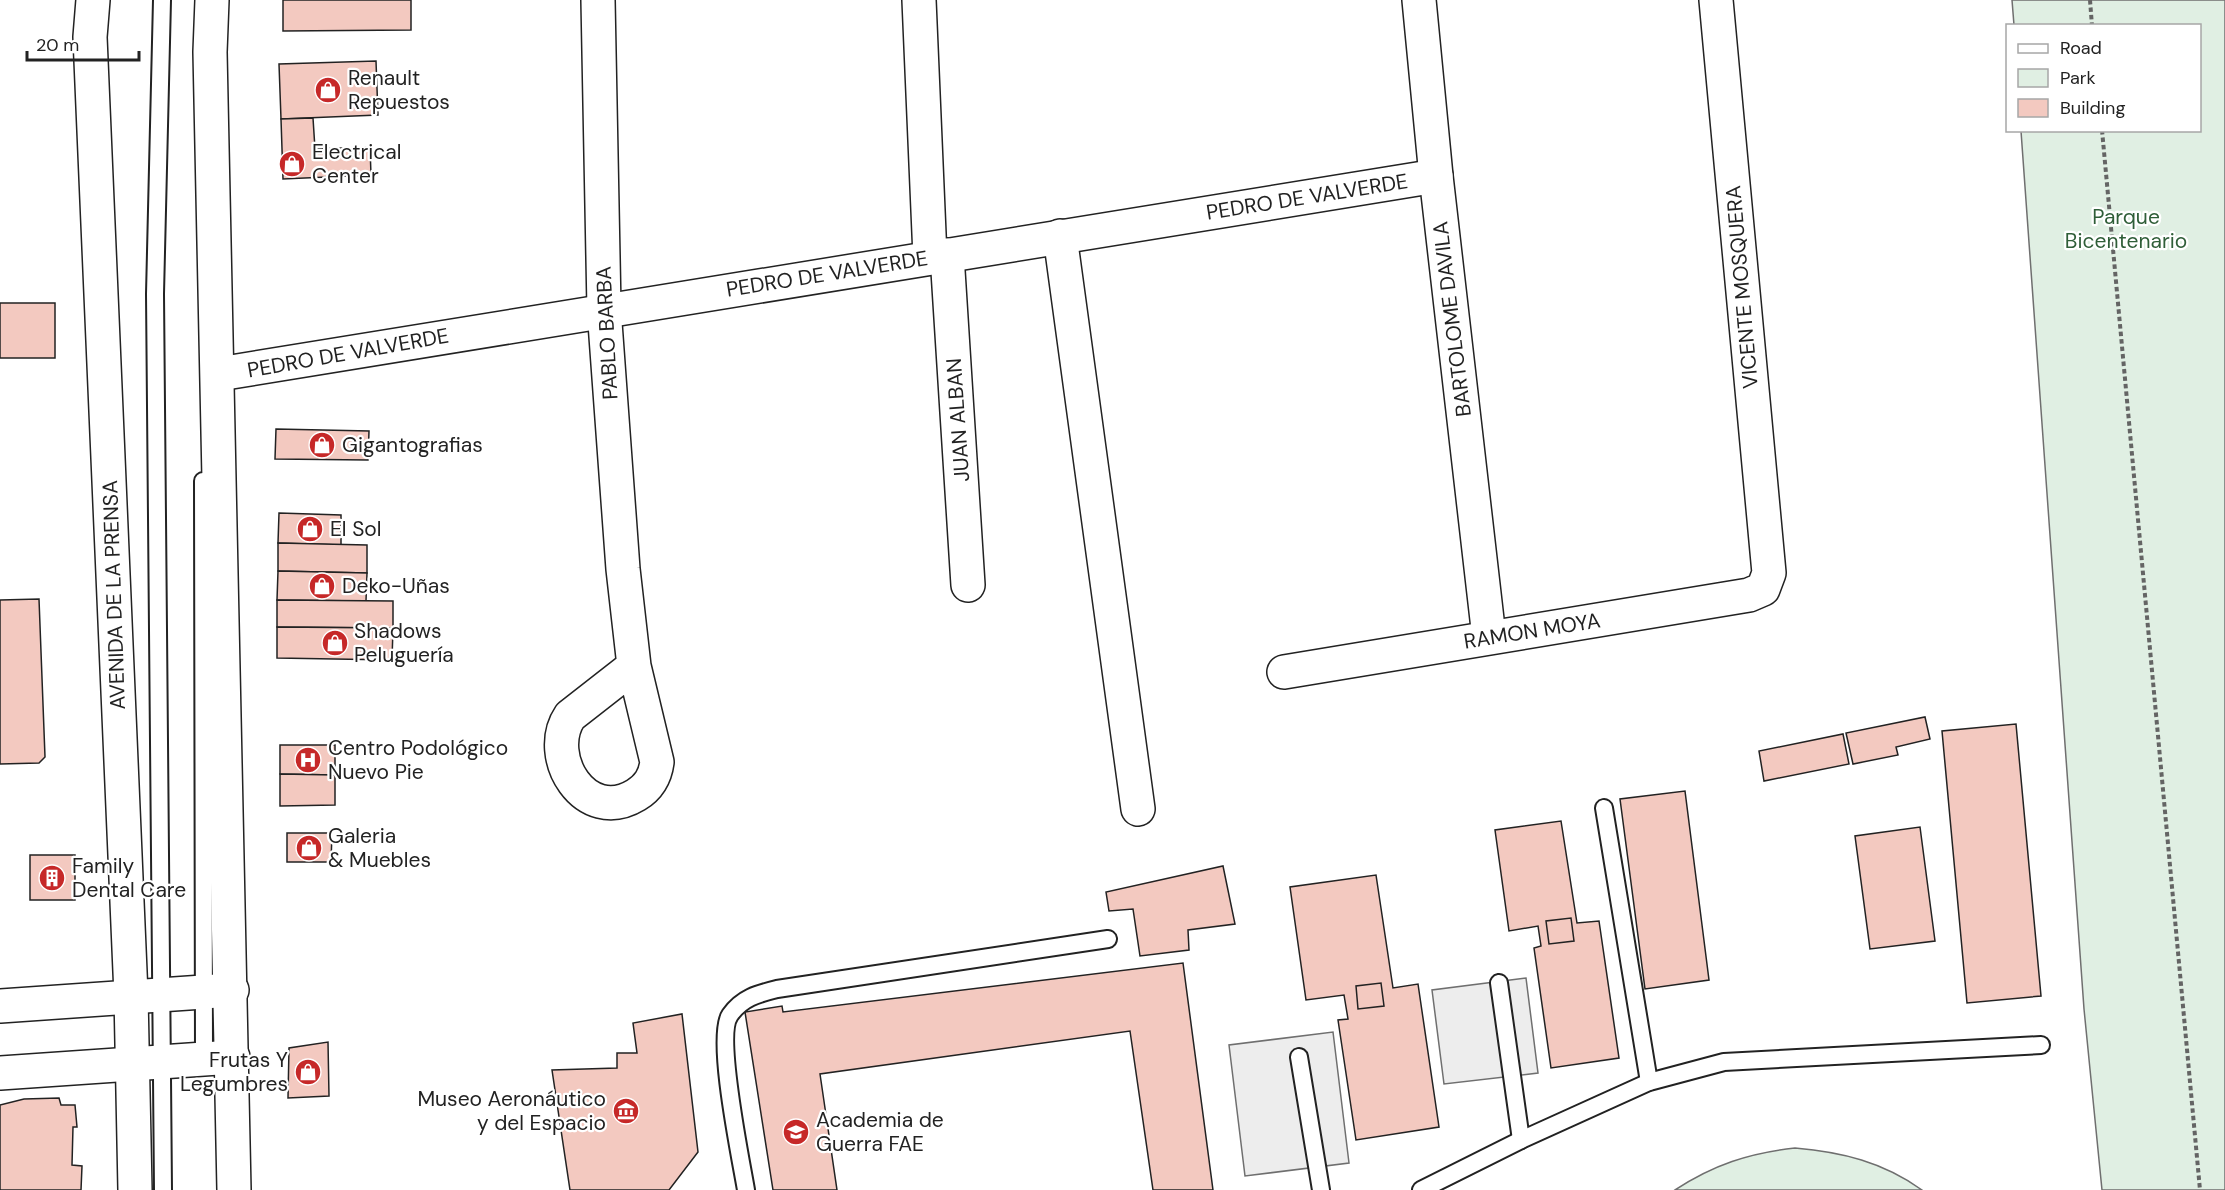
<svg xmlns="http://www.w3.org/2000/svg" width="2225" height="1190" font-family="'DM Sans',sans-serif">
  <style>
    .green { fill: #e0efe3; stroke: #6f6f6f; stroke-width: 1.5 }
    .parking { fill: #ededed; stroke: #6f6f6f; stroke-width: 1.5 }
    .building { fill: #f3c9c0; stroke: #222; stroke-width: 1.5 }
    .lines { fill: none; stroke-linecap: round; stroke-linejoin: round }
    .lane-casing { stroke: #222; stroke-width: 20 }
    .street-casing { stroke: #222; stroke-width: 36 }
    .primary-casing { stroke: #222; stroke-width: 36 }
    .path { stroke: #646464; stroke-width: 4; stroke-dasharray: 4.5 3; stroke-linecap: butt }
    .lane { stroke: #fff; stroke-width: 16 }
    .street { stroke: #fff; stroke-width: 33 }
    .primary { stroke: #fff; stroke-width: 33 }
    .labels { text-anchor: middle; stroke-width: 4.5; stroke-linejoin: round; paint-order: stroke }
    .poi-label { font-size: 21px; fill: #222; stroke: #fff; text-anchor: start }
    .street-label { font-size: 21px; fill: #222; stroke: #fff }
    .park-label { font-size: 21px; fill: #2f5e38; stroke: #fff }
  </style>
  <rect width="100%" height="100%" fill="#fff"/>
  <!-- green -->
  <g class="green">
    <polygon points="2012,0 2225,0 2225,1190 2102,1190 2084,1009 2021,131 2200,130 2200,26 2014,25"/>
    <path d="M1795,1148C1842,1152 1883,1162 1922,1190H1675C1713,1165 1749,1153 1795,1148Z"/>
  </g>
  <!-- parking -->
  <g class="parking">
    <polygon points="1526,978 1538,1073 1444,1084 1432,990"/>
    <polygon points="1333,1032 1349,1163 1245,1176 1229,1045"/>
  </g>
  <!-- building -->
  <g class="building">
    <polygon points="283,0 411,0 411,30 283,31"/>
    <polygon points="376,61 378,115 281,119 279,64"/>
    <polygon points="313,118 315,149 370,147 371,175 283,179 281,119"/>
    <rect x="0" y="303" width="55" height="55"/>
    <polygon points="276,429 369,431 368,460 275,459"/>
    <polygon points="279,513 341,515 341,545 278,543"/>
    <polygon points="278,543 367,545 367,573 278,571"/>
    <polygon points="278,571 367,573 366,601 277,600"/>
    <polygon points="39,599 45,757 39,763 0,764 0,600"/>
    <polygon points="277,600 393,601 393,628 277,627"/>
    <polygon points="277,627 393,628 392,660 277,658"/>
    <polygon points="1925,717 1930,739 1896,747 1898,755 1853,764 1846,733"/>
    <polygon points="2016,724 2041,996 1967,1003 1942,731"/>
    <polygon points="1843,734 1849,764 1764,781 1759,751"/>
    <polygon points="280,745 335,745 335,775 280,774"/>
    <polygon points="280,774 335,775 335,805 280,806"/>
    <polygon points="1685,791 1709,980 1645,989 1620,799"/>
    <polygon points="1561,821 1577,923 1599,921 1619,1058 1551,1068 1534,948 1541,946 1538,926 1509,931 1495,830"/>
    <polygon points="1920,827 1935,941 1870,949 1855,836"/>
    <polygon points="287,833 332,833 331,862 287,862"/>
    <rect x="30" y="855" width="45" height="45"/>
    <polygon points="1223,866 1235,924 1188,930 1189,950 1140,956 1133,909 1109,911 1106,892"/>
    <polygon points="1376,875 1393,988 1418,984 1439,1127 1356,1140 1338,1020 1348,1019 1344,995 1306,1000 1290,887"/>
    <polygon points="1571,918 1574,941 1549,944 1546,921"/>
    <polygon points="1183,963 1213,1190 1153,1190 1130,1031 820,1074 837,1190 773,1190 745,1012 782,1006 783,1012"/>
    <polygon points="1381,983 1384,1006 1358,1009 1356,986"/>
    <polygon points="682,1014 698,1152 669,1190 570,1190 552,1070 617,1068 617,1053 637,1053 633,1023"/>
    <polygon points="328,1042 329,1096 288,1098 289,1048"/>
    <polygon points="59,1098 61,1105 75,1105 77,1127 73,1127 72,1165 82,1166 81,1190 0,1190 0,1105 24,1099"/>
  </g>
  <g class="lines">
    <defs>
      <g id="lane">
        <polyline points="162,0 155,294 163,1190"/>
        <polyline points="203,481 204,1058"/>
        <polyline points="1604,808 1649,1082"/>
        <polyline points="1499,983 1521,1140"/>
        <polyline points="1299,1057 1321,1190"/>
        <path d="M746,1190C741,1160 715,1036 730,1015C742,998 757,994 777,989L1108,939"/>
        <polyline points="1421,1190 1521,1140 1649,1082 1724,1062 2041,1045"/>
      </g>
      <g id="street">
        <path d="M598,0L604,309L623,569L634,666L657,762C655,777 649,787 636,795C585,826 543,756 570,716L634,666"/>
        <polyline points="919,0 930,257"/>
        <polyline points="1419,0 1436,176 1489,637"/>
        <polyline points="1060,236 1138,809"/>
        <polyline points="947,255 968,585"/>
        <polyline points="219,374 1436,176"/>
        <polyline points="1284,672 1749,595 1763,589 1769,573 1716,0"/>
      </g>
      <g id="primary">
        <polyline points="93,0 90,37 131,995 135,1190"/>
        <polyline points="212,0 210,52 234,1190"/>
        <polyline points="0,1006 232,990"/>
        <polyline points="0,1073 233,1057"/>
      </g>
    </defs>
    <!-- lane casing -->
    <use href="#lane" class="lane-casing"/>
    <!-- street casing -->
    <use href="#street" class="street-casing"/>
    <!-- primary casing -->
    <use href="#primary" class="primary-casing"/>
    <!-- path -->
    <g class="path">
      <polyline points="2090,0 2092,26"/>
      <polyline points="2102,130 2200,1190"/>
    </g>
    <!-- lane -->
    <use href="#lane" class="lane"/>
    <!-- street -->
    <use href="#street" class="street"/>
    <!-- primary -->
    <use href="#primary" class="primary"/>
  </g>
  <!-- icons -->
  <defs>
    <symbol id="shop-disc" viewBox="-11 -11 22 22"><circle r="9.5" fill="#c62828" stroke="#fff"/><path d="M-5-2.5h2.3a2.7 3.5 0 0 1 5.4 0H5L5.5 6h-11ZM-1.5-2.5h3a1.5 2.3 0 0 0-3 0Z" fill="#fff"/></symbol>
    <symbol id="hospital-disc" viewBox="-11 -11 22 22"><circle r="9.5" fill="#c62828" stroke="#fff"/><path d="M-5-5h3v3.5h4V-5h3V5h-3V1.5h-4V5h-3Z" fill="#fff"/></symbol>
    <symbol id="building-disc" viewBox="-11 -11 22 22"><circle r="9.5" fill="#c62828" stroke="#fff"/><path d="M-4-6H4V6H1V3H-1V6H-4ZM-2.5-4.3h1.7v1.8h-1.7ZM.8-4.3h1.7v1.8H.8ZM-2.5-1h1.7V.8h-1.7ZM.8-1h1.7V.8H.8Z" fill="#fff"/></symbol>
    <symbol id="museum-disc" viewBox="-11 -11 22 22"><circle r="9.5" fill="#c62828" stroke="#fff"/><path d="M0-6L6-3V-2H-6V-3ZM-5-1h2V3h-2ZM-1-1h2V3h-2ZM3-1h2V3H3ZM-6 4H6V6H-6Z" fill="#fff"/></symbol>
    <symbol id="university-disc" viewBox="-11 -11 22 22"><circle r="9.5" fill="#c62828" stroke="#fff"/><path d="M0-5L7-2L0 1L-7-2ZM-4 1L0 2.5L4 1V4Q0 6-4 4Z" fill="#fff"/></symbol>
  </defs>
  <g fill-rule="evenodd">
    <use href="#shop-disc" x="313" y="75" width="30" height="30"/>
    <use href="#shop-disc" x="277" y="149" width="30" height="30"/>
    <use href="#shop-disc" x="307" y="430" width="30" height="30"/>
    <use href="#shop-disc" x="295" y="514" width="30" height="30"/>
    <use href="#shop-disc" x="307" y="571" width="30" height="30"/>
    <use href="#shop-disc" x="320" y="628" width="30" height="30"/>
    <use href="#hospital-disc" x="293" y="745" width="30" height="30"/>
    <use href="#shop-disc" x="294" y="833" width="30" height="30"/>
    <use href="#building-disc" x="37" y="863" width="30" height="30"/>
    <use href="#shop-disc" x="293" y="1057" width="30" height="30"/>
    <use href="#museum-disc" x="611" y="1096" width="30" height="30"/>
    <use href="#university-disc" x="781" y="1117" width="30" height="30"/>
  </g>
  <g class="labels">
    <!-- poi labels -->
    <g class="poi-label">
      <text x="348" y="85">Renault<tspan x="348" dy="24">Repuestos</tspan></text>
      <text x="312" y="159">Electrical<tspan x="312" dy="24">Center</tspan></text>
      <text x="342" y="452">Gigantografias</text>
      <text x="330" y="536">El Sol</text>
      <text x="342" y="593">Deko-Uñas</text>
      <text x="354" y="638">Shadows<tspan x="354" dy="24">Peluguería</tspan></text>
      <text x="328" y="755">Centro Podológico<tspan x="328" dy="24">Nuevo Pie</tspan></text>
      <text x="328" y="843">Galeria<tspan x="328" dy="24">&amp; Muebles</tspan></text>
      <text x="72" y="873">Family<tspan x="72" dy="24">Dental Care</tspan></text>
      <text x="288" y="1067" text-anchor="end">Frutas Y<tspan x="288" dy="24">Legumbres</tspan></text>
      <text x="606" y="1106" text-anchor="end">Museo Aeronáutico<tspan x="606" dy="24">y del Espacio</tspan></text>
      <text x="816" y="1127">Academia de<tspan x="816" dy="24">Guerra FAE</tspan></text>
    </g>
    <!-- street labels -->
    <g class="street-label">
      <text transform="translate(1307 197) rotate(-9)" y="7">PEDRO DE VALVERDE</text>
      <text transform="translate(827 274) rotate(-9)" y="7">PEDRO DE VALVERDE</text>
      <text transform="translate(1742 287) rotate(-95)" y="7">VICENTE MOSQUERA</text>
      <text transform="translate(1452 319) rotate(-97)" y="7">BARTOLOME DAVILA</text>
      <text transform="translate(607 333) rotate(-93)" y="7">PABLO BARBA</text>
      <text transform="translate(348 353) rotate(-10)" y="7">PEDRO DE VALVERDE</text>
      <text transform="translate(958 420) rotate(-94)" y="7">JUAN ALBAN</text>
      <text transform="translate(114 595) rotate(-92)" y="7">AVENIDA DE LA PRENSA</text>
      <text transform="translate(1532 631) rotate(-9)" y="7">RAMON MOYA</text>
    </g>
    <!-- park labels -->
    <g class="park-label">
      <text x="2126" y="224">Parque<tspan x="2126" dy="24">Bicentenario</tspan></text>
    </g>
  </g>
  <!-- legend -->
  <rect x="2006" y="24" width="195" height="108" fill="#ffffff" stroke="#a7a7a7" stroke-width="1.5"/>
  <rect x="2018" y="44" width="30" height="9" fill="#ffffff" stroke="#a7a7a7" stroke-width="1.5"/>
  <text x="2060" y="54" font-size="18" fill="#222222">Road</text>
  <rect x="2018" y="69" width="30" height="18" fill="#e0efe3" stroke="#a7a7a7" stroke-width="1.5"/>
  <text x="2060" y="84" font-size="18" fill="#222222">Park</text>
  <rect x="2018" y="99" width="30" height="18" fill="#f3c9c0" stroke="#a7a7a7" stroke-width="1.5"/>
  <text x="2060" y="114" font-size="18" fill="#222222">Building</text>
  <!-- scale -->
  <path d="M27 51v9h112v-9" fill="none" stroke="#222222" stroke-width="3"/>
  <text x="36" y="51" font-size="18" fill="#222222" stroke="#ffffff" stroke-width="4.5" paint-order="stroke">20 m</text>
</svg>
